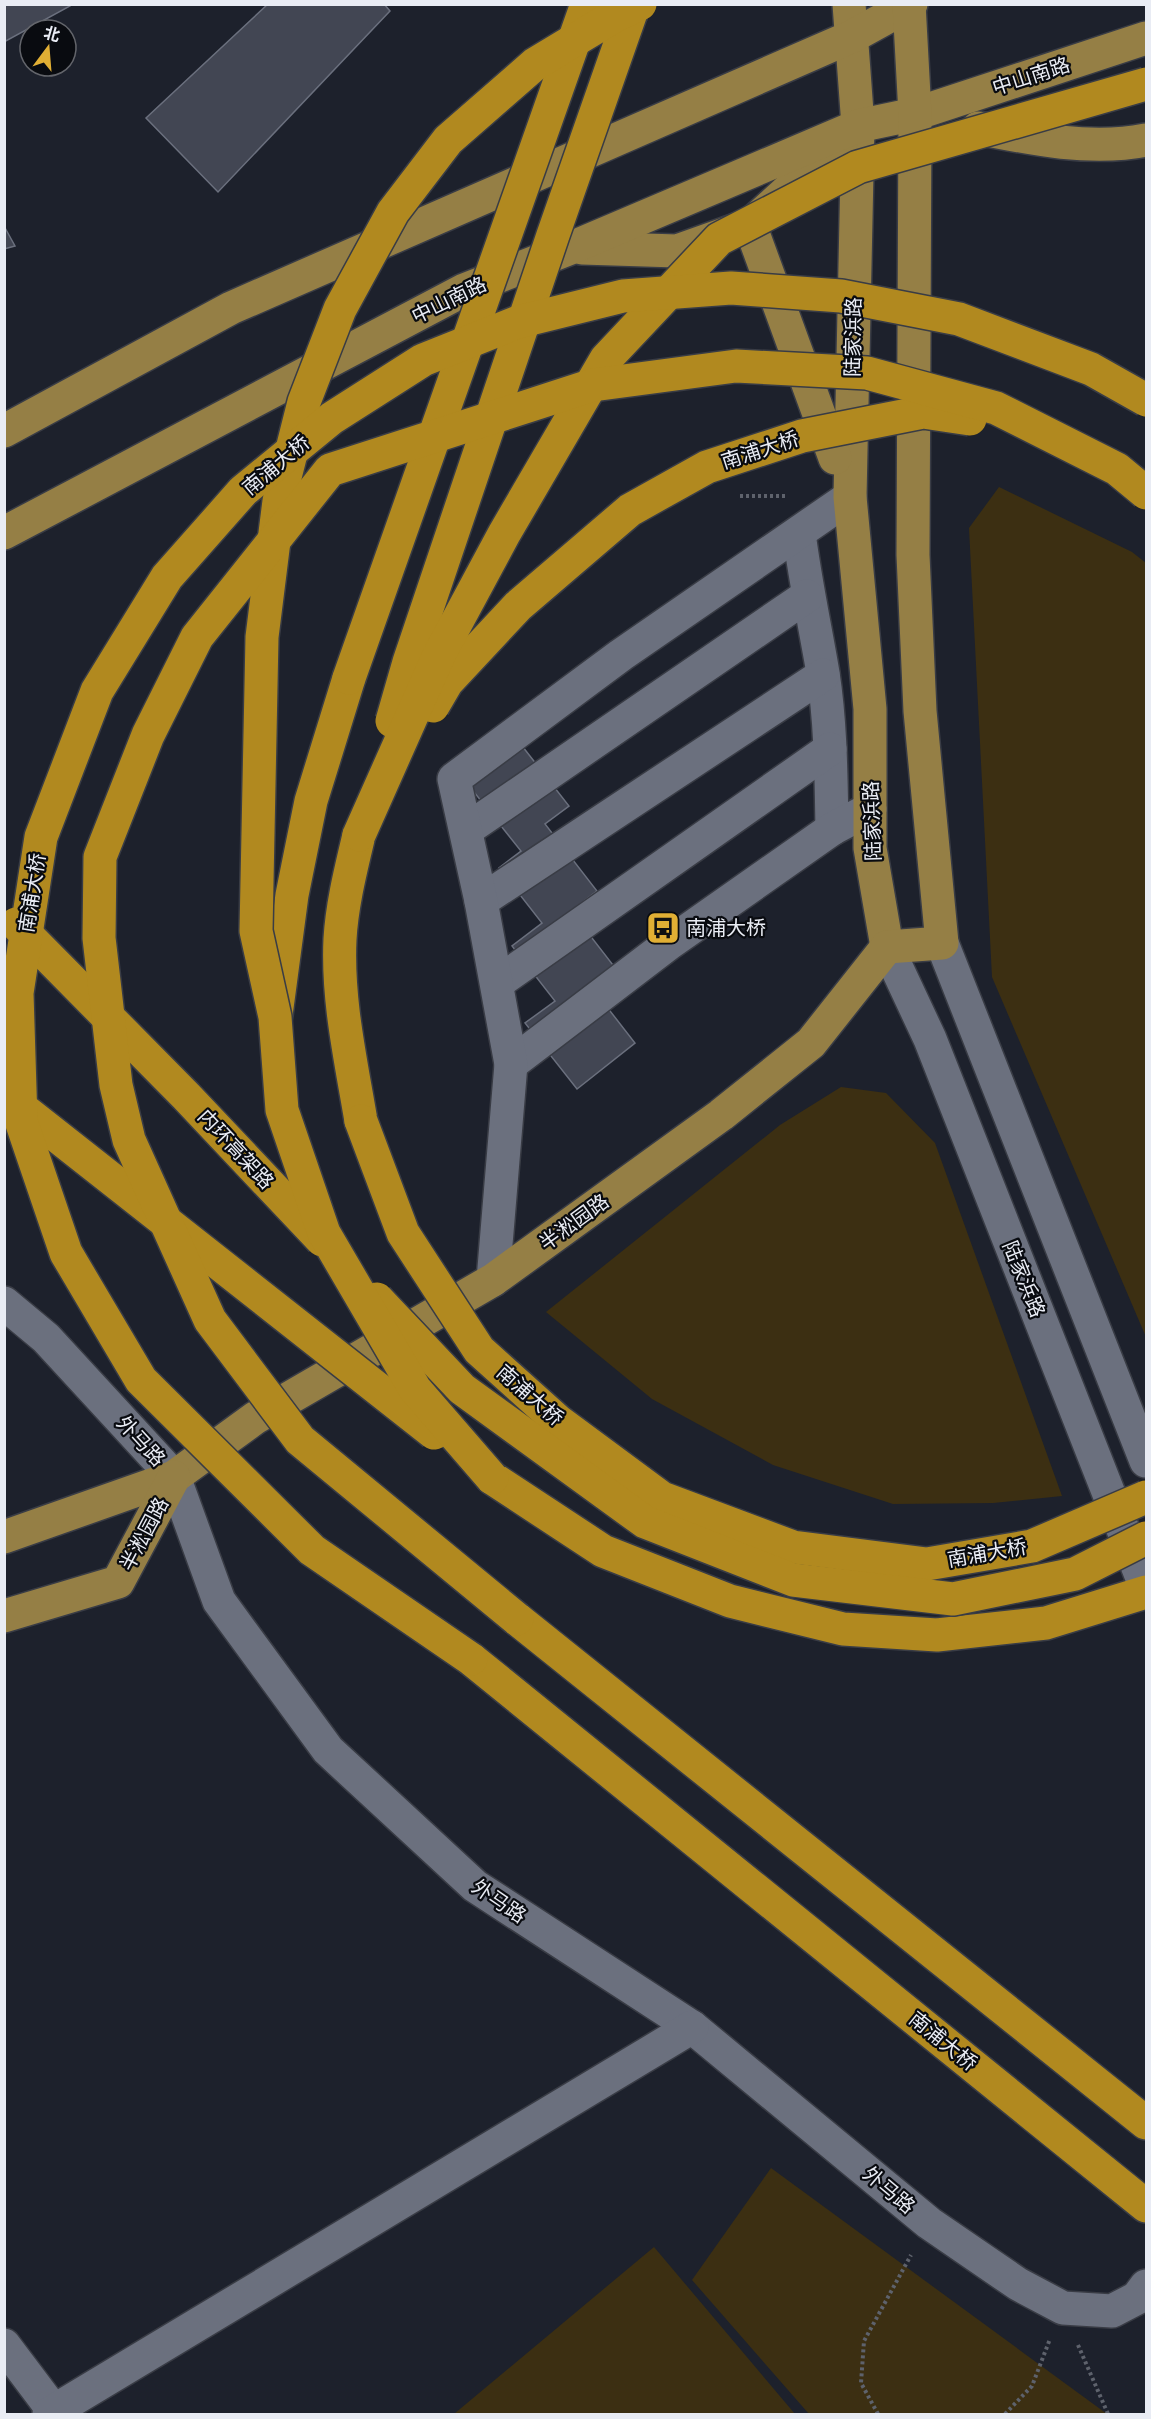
<svg xmlns="http://www.w3.org/2000/svg" width="1151" height="2419" font-family="'Fira Sans Condensed','Noto Sans SC',sans-serif">
  <style>
    .green { fill: #3c2f12 }
    .building { fill: #424653; stroke: #6b707e; stroke-width: 1.5 }
    .lines { fill: none; stroke-linecap: round; stroke-linejoin: round }
    .minor-casing { stroke: #393c45; stroke-width: 36 }
    .major-casing { stroke: #393c45; stroke-width: 36 }
    .highway-casing { stroke: #393c45; stroke-width: 36 }
    .path { stroke: #5e626c; stroke-width: 4; stroke-dasharray: 3 3; stroke-linecap: butt }
    .minor { stroke: #6b707e; stroke-width: 33 }
    .major { stroke: #957f45; stroke-width: 33 }
    .highway { stroke: #b1891f; stroke-width: 33 }
    .highway-bridge-casing { stroke: #393c45; stroke-width: 36; stroke-linecap: butt }
    .highway-bridge { stroke: #b1891f; stroke-width: 33 }
    .labels { text-anchor: middle; stroke-width: 4.5; stroke-linejoin: round; paint-order: stroke }
    .street-label { font-size: 20px; fill: #e9ecf4; stroke: #090b10 }
    .poi-label { font-size: 20px; fill: #e9ecf4; stroke: #090b10; text-anchor: start }
  </style>
  <rect width="100%" height="100%" fill="#1d212c"/>
  <!-- green -->
  <g class="green">
    <polygon points="999,487 1132,552 1146,563 1146,1337 992,977 969,528"/>
    <polygon points="841,1087 886,1093 935,1143 1062,1496 993,1503 893,1504 773,1465 652,1399 546,1312 780,1125"/>
    <polygon points="771,2168 1107,2414 809,2414 692,2280"/>
    <polygon points="654,2247 795,2414 454,2414"/>
  </g>
  <!-- building -->
  <g class="building">
    <polygon points="4,4 69,4 70,6 4,42"/>
    <polygon points="268,4 384,4 390,11 218,192 146,118"/>
    <polygon points="4,226 15,246 4,249"/>
    <polygon points="519,742 569,806 545,824 597,891 571,911 613,965 589,984 635,1043 577,1089 525,1023 555,1001 512,946 542,923 499,868 521,851 466,782"/>
  </g>
  <g class="lines">
    <defs>
      <g id="minor">
        <path d="M799,533C805,580 815,626 823,673C831,725 831,778 832,829"/>
        <polyline points="466,830 807,596"/>
        <polyline points="481,901 823,675"/>
        <polyline points="942,943 1146,1461"/>
        <polyline points="887,947 930,1039 1146,1588"/>
        <polyline points="497,983 830,749"/>
        <polyline points="511,1064 671,942 832,829 870,809"/>
        <polyline points="493,1280 511,1064 481,901 454,779 621,655 850,497"/>
        <polyline points="4,1303 46,1338 174,1477 219,1601 328,1750 475,1886 692,2027 929,2223 1018,2284 1063,2308 1112,2311 1137,2298 1146,2286"/>
        <polyline points="4,2345 53,2410"/>
        <polyline points="49,2414 692,2027"/>
      </g>
      <g id="major">
        <polyline points="849,4 858,126 850,497 870,709 870,848 887,947"/>
        <path d="M978,128C1032,139 1092,151 1146,140"/>
        <polyline points="750,225 835,458"/>
        <polyline points="582,248 677,251 750,225 841,142"/>
        <polyline points="4,431 231,308 853,36 911,4"/>
        <polyline points="4,533 464,290 571,248 858,126 915,114 1146,38"/>
        <polyline points="4,1537 174,1477 255,1418 493,1280 721,1115 811,1043 887,947 942,943 920,711 913,555 915,114 909,4"/>
        <polyline points="4,1616 118,1582 174,1477"/>
      </g>
      <g id="highway">
        <path d="M359,835C351,869 342,904 340,939C337,1000 351,1061 361,1121"/>
        <polyline points="276,1015 292,895 311,801 349,678"/>
        <polyline points="492,1478 603,1551 730,1601 843,1629 937,1635 1046,1623 1146,1592"/>
        <polyline points="517,1619 1146,2123"/>
        <polyline points="471,1659 1146,2206"/>
      </g>
    </defs>
    <!-- minor casing -->
    <use href="#minor" class="minor-casing"/>
    <!-- major casing -->
    <use href="#major" class="major-casing"/>
    <!-- highway casing -->
    <use href="#highway" class="highway-casing"/>
    <!-- path -->
    <g class="path">
      <polyline points="740,496 786,496"/>
      <polyline points="1078,2345 1108,2414"/>
      <polyline points="878,2414 861,2383 864,2341 911,2255"/>
      <polyline points="1005,2414 1032,2386 1050,2339"/>
    </g>
    <!-- minor -->
    <use href="#minor" class="minor"/>
    <!-- major -->
    <use href="#major" class="major"/>
    <!-- highway -->
    <use href="#highway" class="highway"/>
    <defs>
      <g id="highway-bridge">
        <polyline points="349,678 587,4"/>
        <polyline points="433,706 447,682 518,606 630,510 707,467 802,436 923,412 970,419"/>
        <polyline points="392,721 409,662 553,235 634,4"/>
        <polyline points="359,835 439,655 504,534 606,359 719,239 858,167 1146,84"/>
        <polyline points="16,924 186,1096 322,1240"/>
        <polyline points="15,1103 434,1433"/>
        <polyline points="361,1121 403,1233 479,1350 558,1421 662,1498 793,1547 927,1564 1032,1546 1146,1497"/>
        <polyline points="377,1299 462,1389 645,1522 793,1580 953,1599 1075,1574 1146,1538"/>
        <polyline points="492,1478 415,1389 324,1233 282,1110 275,1017 256,931 262,637 279,501 304,402 340,309 393,212 448,140 535,64 613,17 640,4"/>
        <polyline points="517,1619 300,1440 210,1320 129,1140 116,1085 99,938 100,857 148,735 197,637 330,470 593,385 736,366 867,373 996,408 1117,469 1146,493"/>
        <polyline points="471,1659 312,1550 141,1380 66,1253 21,1121 17,993 41,837 97,691 167,577 243,491 332,418 423,360 518,322 623,296 731,288 841,296 959,319 1091,369 1146,400"/>
      </g>
    </defs>
    <!-- highway-bridge casing -->
    <use href="#highway-bridge" class="highway-bridge-casing"/>
    <!-- highway-bridge -->
    <use href="#highway-bridge" class="highway-bridge"/>
  </g>
  <!-- icons -->
  <defs>
    <symbol id="bus-square" viewBox="-11 -11 22 22"><rect x="-9" y="-9" width="18" height="18" rx="4" fill="#e1af34" stroke="#090b10"/><path d="M-5-6H5V4H4V6H2V4H-2V6H-4V4H-5ZM-3.5-4V0h7V-4ZM-3.5 1.2v1.5H-2V1.2ZM2 1.2v1.5H3.5V1.2Z" fill="#111"/></symbol>
  </defs>
  <g fill-rule="evenodd">
    <use href="#bus-square" x="644" y="909" width="38" height="38"/>
  </g>
  <g class="labels">
    <!-- street labels -->
    <g class="street-label">
      <text transform="translate(1031 76) rotate(-18)" y="7">中山南路</text>
      <text transform="translate(449 300) rotate(-26)" y="7">中山南路</text>
      <text transform="translate(853 337) rotate(-89)" y="7">陆家浜路</text>
      <text transform="translate(760 450) rotate(-18)" y="7">南浦大桥</text>
      <text transform="translate(276 465) rotate(-40)" y="7">南浦大桥</text>
      <text transform="translate(872 821) rotate(-92)" y="7">陆家浜路</text>
      <text transform="translate(32 893) rotate(-81)" y="7">南浦大桥</text>
      <text transform="translate(236 1149) rotate(47)" y="7">内环高架路</text>
      <text transform="translate(574 1222) rotate(-36)" y="7">半淞园路</text>
      <text transform="translate(1024 1279) rotate(68)" y="7">陆家浜路</text>
      <text transform="translate(530 1395) rotate(41)" y="7">南浦大桥</text>
      <text transform="translate(141 1441) rotate(47)" y="7">外马路</text>
      <text transform="translate(144 1534) rotate(-62)" y="7">半淞园路</text>
      <text transform="translate(987 1553) rotate(-10)" y="7">南浦大桥</text>
      <text transform="translate(499 1901) rotate(34)" y="7">外马路</text>
      <text transform="translate(943 2041) rotate(39)" y="7">南浦大桥</text>
      <text transform="translate(889 2190) rotate(40)" y="7">外马路</text>
    </g>
    <!-- poi labels -->
    <g class="poi-label">
      <text x="686" y="935">南浦大桥</text>
    </g>
  </g>
  <!-- border -->
  <rect width="1151" height="2419" fill="none" stroke="#e9ecf4" stroke-width="12"/>
  <!-- north arrow -->
  <g transform="translate(48 48) rotate(16)"><circle r="28" fill="#090b10" stroke="#63656b" stroke-width="1.5"/>
  <path d="M0-4.5L10 22L0 15L-10 22Z" fill="#e1af34"/>
  <text y="-9" font-size="16" font-weight="bold" text-anchor="middle" fill="#e9ecf4">北</text>
  </g>
</svg>
